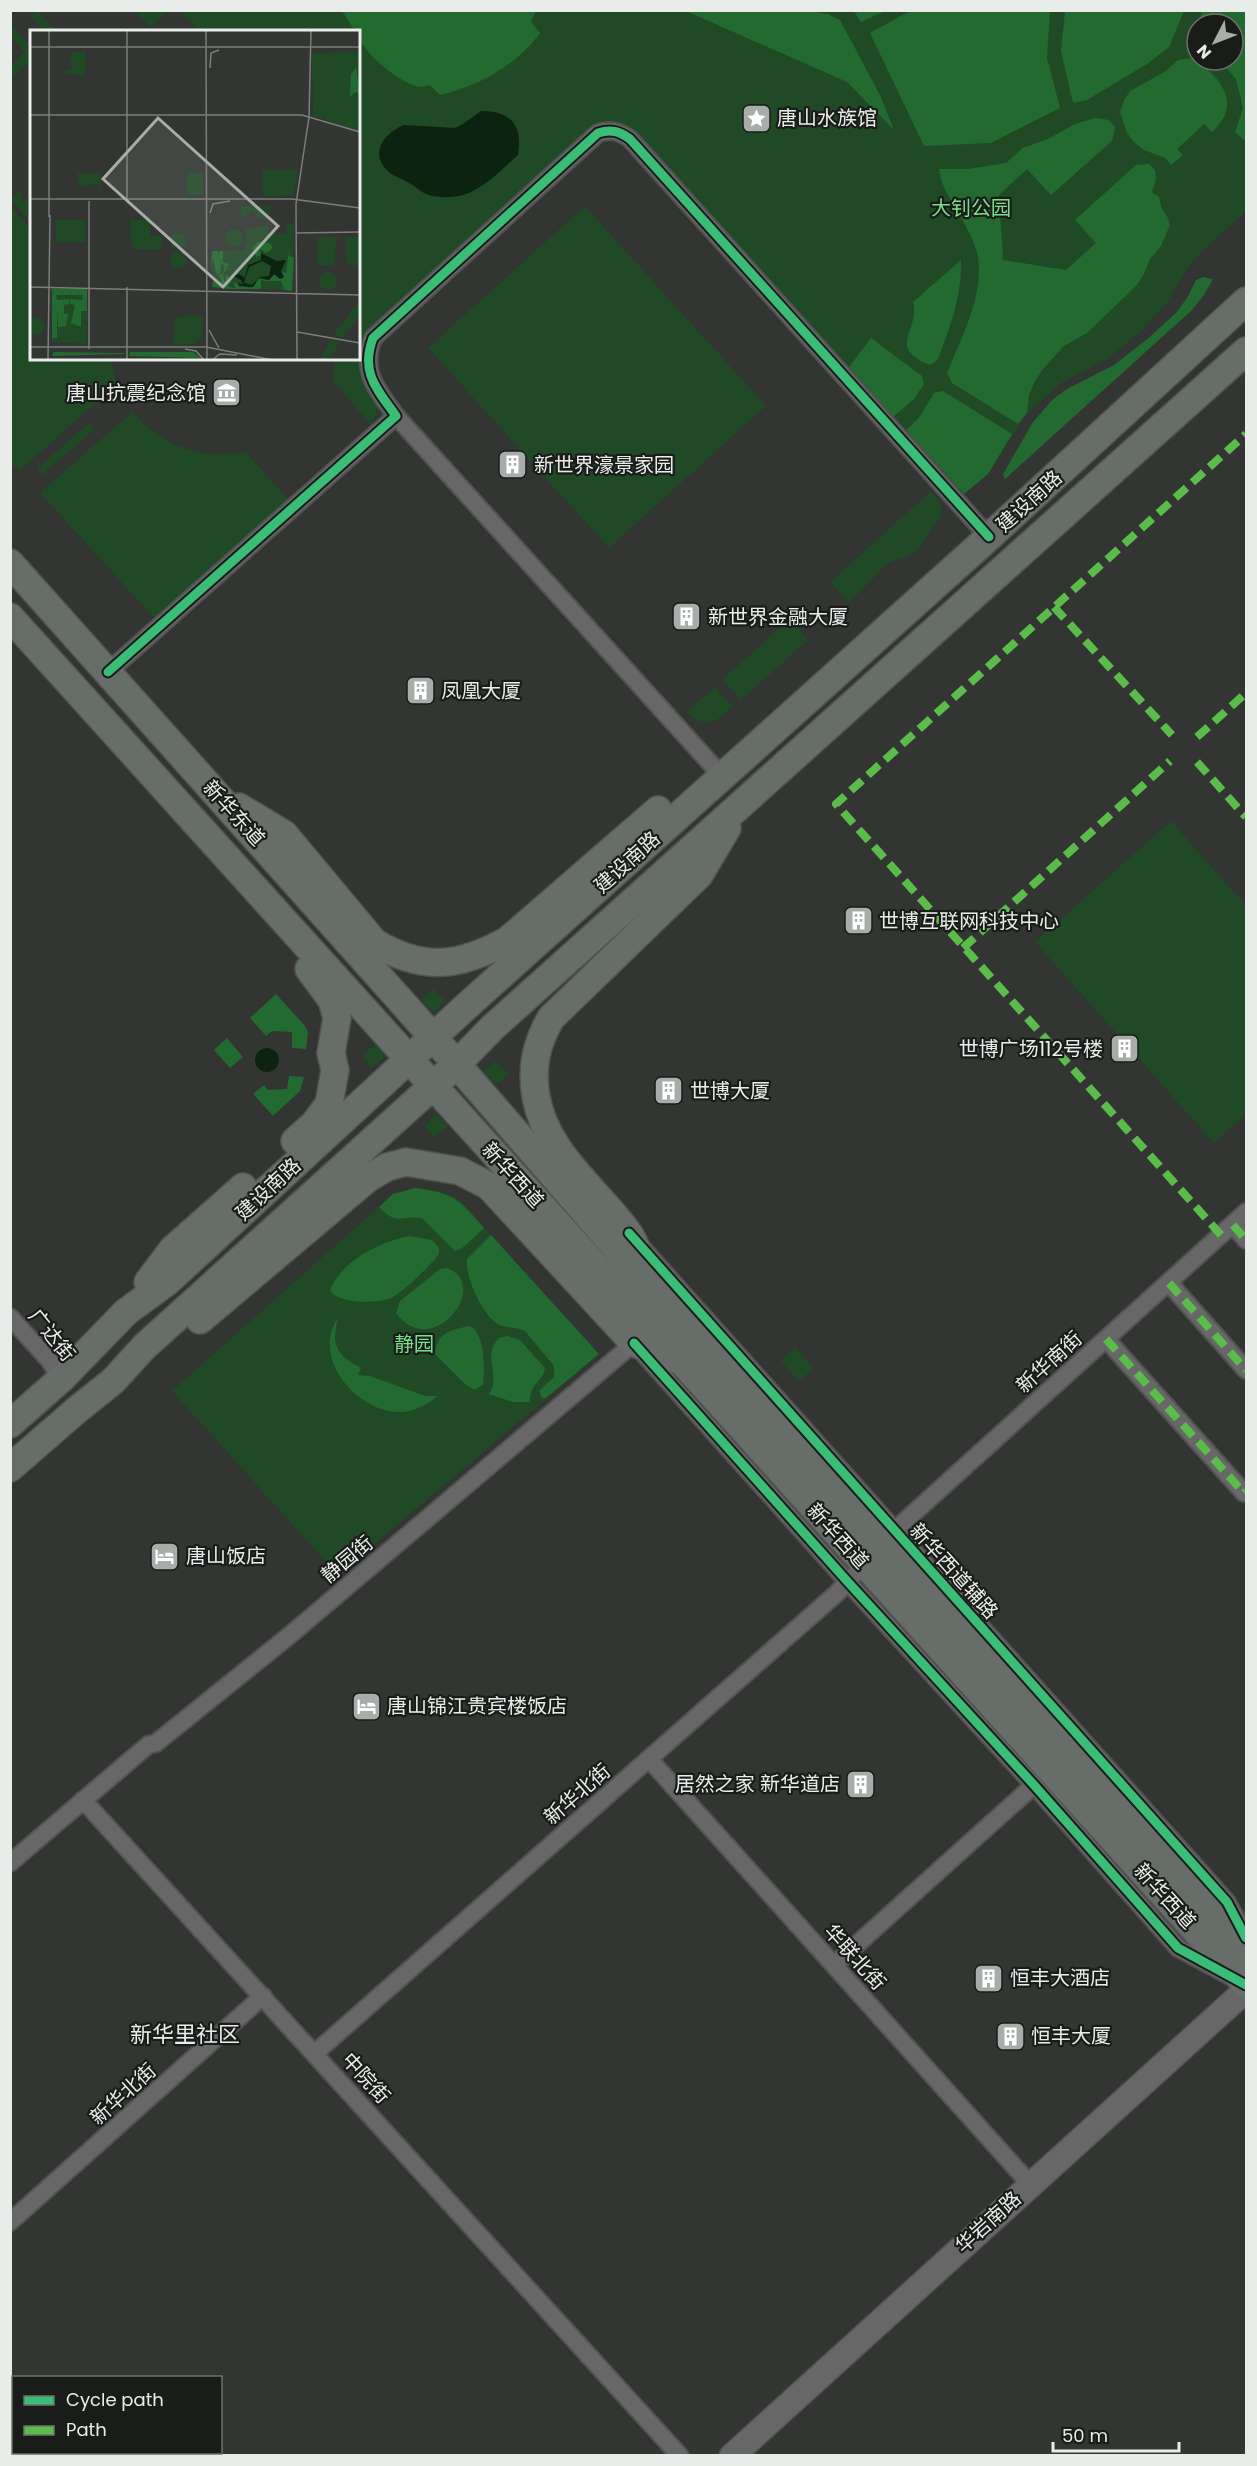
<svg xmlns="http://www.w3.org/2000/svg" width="1257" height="2466" font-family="Poppins,'Noto Sans SC',sans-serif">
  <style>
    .green { fill: #204926; fill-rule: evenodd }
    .forest { fill: #226a30 }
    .water { fill: #0c230f }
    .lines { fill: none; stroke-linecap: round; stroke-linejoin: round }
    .street-casing { stroke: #505350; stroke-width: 20 }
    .secondary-casing { stroke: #505350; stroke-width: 27 }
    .primary-casing { stroke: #505350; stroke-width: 30 }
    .street { stroke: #666766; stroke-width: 16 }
    .secondary { stroke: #666766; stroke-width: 24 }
    .primary { stroke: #676d68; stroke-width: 27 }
    .quiet { stroke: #5cbc4b; stroke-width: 8; stroke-dasharray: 15 8; stroke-linecap: butt }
    .cycleway-casing { stroke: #1a1c1a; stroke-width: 13 }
    .cycleway { stroke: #3abd76; stroke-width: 9 }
    .labels { text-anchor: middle; stroke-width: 4.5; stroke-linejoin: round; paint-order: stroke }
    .poi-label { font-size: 20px; fill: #e9edea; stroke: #1a1c1a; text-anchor: start }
    .park-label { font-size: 20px; fill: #7ae087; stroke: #1a1c1a }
    .street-label { font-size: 20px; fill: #e9edea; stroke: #1a1c1a }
    .quarter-label { font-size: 22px; fill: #e9edea; stroke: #1a1c1a }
    .inset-road { fill: none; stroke: #7b7f7c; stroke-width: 1.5 }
    .view { fill: #a9adaa; fill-opacity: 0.15; stroke: #a9adaa; stroke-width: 3 }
    .inset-edge { fill: none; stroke: #e9edea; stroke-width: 3 }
  </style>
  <rect width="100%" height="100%" fill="#323532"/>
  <!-- green -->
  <g class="green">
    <polygon points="38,11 56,31 44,31 31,16"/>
    <polygon points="135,11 168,11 150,27"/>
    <path d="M180,11H1246V211L1199,254L1188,267L1167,303L1142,330L1108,359L1063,382L1027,413L988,474L964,494L633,129L622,123H600L365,333C361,347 357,362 362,376C370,396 385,403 371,425L332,380L335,359L358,358V32L196,31L198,30ZM1197,24H1233V60H1197Z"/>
    <polygon points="13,27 31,47 31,60 11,78 11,65 25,52 11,37 11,30"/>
    <polygon points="21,189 22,201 31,201 31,223 11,200"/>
    <polygon points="10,206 31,229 32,358 110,359 117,384 19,471 10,462"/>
    <polygon points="585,206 766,406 609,548 428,348"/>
    <path d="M133,411C160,446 204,461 246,452L289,500L156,620L40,493Z"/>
    <polygon points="89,423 95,429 42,475 37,469"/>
    <polygon points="931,491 942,506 941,516 919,548 910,555 888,563 849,603 830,582"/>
    <polygon points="789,619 808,640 741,700 722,680"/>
    <path d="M715,687L733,707C714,723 707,730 686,712Z"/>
    <polygon points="1171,821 1246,906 1246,1114 1214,1143 1035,942"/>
    <polygon points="433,989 445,1001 433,1013 421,1000"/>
    <polygon points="375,1044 386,1056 372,1068 362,1056"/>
    <polygon points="495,1061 508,1073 508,1076 496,1085 484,1071"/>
    <polygon points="437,1114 448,1126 434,1138 424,1126"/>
    <polygon points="415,1188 439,1191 460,1200 599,1354 338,1575 172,1391 393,1194"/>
    <polygon points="795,1347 814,1368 799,1381 781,1361"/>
  </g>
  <!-- forest -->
  <g class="forest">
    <path d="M342,11H536L531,22L540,33C517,65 477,87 440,95L430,85C430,85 422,87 421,87C403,86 358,50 358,32L355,31Z"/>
    <polygon points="686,11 809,11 828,14 840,20 880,95 894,130 847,82"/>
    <polygon points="854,11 882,11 883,12 861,22"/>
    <polygon points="910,11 1050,11 1047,58 1060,108 991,143 924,146 870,33"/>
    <polygon points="1065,11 1065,10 1184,11 1169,47 1147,64 1087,100 1073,103 1061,51"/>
    <polygon points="1202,11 1246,11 1246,142 1235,132 1243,108 1236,79 1219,60 1233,60 1233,24 1198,24"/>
    <path d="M1191,58C1220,75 1244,104 1212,132L1204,124L1177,149L1183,155L1171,165L1165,158L1144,150L1135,143L1127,133L1120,112L1124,100L1130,91L1166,71L1178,60Z"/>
    <path d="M1095,118L1109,120L1115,127L1112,141L1051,195L1027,169L999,195L1003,260L1066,270L1096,243L1075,220L1136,165L1149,164L1155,170L1156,180L1152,192L1159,197L1162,209L1167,216L1170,225L1161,246L1150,259L1143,276L1135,287L1087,333L1064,346L1043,369L1035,381L1029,395L1027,413L1018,424L952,383L947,373C961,338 984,296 978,257C976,245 970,234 964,223C955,205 941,189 939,169H968L1006,163L1023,148L1048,139L1075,124Z"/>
    <path d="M961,260C962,295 951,324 939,357L935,362L930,365C886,347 920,333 913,302Z"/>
    <polygon points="1203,277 1213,279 1204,295 1191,311 1005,479 1003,474 1033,422 1053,399 1067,389 1114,365 1146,340 1176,313 1187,298 1196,280"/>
    <polygon points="871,338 922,376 924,384 914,399 893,417 849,367"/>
    <polygon points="943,391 1012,434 988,474 964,494 906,430 918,419 934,393"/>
    <polygon points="276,994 305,1026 308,1032 306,1049 292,1048 292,1032 272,1031 266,1036 250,1018"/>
    <polygon points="227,1038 243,1057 230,1068 214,1050"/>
    <polygon points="289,1076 304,1077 300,1091 273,1116 253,1094 264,1085 268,1090 287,1089"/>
    <path d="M415,1188C454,1193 459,1199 484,1228L461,1249L455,1251L422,1218C401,1215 396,1226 379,1207L393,1194Z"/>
    <path d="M491,1235L599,1354L546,1398H542L539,1391L554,1377V1366L525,1331C516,1326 506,1329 498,1324C482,1315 465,1277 467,1259Z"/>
    <path d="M409,1236L432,1240L439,1248V1254C430,1266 403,1292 391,1298C377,1304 337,1304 330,1290C341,1261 380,1242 409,1236Z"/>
    <path d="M446,1268C493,1282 433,1363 396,1313L400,1301L440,1269Z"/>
    <path d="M338,1318C331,1345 336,1355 361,1368L358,1375L370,1376L425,1396H438C428,1404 414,1412 400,1412C358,1413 310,1357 338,1318Z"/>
    <path d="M470,1326C485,1332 485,1371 483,1385L474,1390L465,1384L435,1354C436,1333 452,1329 470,1326Z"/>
    <path d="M508,1336L520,1340L545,1368C543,1383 530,1381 530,1402H512L489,1394C502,1376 480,1352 501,1337Z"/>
  </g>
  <!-- water -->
  <g class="water">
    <path d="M481,111C511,111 523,125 518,155C502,169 484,189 463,195C453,198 435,198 426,194C421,192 416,187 411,184C404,179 393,177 387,170C369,152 385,133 404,125L455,128L463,124Z"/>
    <circle cx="267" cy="1060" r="12"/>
  </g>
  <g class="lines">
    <defs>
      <g id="street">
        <polyline points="396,416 712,765"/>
        <path d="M108,672L396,416C377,389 360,373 373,338L598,133C611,129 619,131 630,139L989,537"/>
        <polyline points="1233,1225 1246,1240"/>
        <polyline points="643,1249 1227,1902 1246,1937"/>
        <polyline points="1169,1283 1246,1370"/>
        <polyline points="10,1317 49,1360 61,1379"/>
        <polyline points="1106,1339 1244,1493 1246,1491"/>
        <polyline points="886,1538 1246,1212"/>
        <polyline points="649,1759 1030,2184"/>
        <polyline points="83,1800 680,2456"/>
        <polyline points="10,1863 148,1745 156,1743 290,1635 634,1343 847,1581 1034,1785 1178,1948 1230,1976"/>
        <polyline points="834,1965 1034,1785"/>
        <polyline points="315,2053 837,1593 855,1574"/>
        <polyline points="10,2222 263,1996"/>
      </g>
      <polyline id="secondary" points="732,2456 1246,1990"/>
      <g id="primary">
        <polyline points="10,563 433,1037 656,1294 1246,1950"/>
        <path d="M10,617C405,1056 800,1494 1196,1931L1246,1984"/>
        <path d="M239,807L284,834L374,942C423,972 460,967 508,940L658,810"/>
        <polyline points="295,1141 314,1124 329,1104 335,1070 331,1053 337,1018 332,1000 309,969"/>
        <path d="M644,1268C639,1256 635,1241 627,1231C594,1187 546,1153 536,1097C531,1067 536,1044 551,1018L699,875L727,828"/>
        <polyline points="148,1282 173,1249 243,1187"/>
        <polyline points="200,1320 367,1179 387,1167 406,1162 460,1171 489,1186 634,1343 675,1359"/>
        <polyline points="10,1424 61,1379 126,1312 167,1282 470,1003 989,537 1246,301"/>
        <polyline points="10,1468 78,1409 113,1381 144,1347 456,1065 492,1028 1246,351"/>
      </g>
    </defs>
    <!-- street casing -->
    <use href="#street" class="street-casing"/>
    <!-- secondary casing -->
    <use href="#secondary" class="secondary-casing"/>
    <!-- primary casing -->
    <use href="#primary" class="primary-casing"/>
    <!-- street -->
    <use href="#street" class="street"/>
    <!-- secondary -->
    <use href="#secondary" class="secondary"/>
    <!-- primary -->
    <use href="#primary" class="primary"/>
    <!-- quiet -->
    <g class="quiet">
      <polyline points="1054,607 1172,735"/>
      <polyline points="1197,737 1246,693"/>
      <polyline points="1197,762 1246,817"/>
      <polyline points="963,948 1170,761"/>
      <polyline points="1233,1225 1246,1240"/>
      <polyline points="1221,1235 836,804 1246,434"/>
      <polyline points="1169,1283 1246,1370"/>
      <polyline points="1106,1339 1244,1493 1246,1491"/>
    </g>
    <defs>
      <g id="cycleway">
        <path d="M108,672L396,416C377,389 360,373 373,338L598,133C611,129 619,131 630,139L989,537"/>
        <polyline points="629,1233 1227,1902 1246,1938"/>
        <polyline points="634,1343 847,1581 1034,1785 1178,1948 1246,1985"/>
      </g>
    </defs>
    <!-- cycleway casing -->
    <use href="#cycleway" class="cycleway-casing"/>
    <!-- cycleway -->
    <use href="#cycleway" class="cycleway"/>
  </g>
  <!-- icons -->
  <defs>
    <symbol id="sight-square" viewBox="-11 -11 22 22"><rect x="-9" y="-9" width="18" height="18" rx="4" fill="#a9adaa" stroke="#1a1c1a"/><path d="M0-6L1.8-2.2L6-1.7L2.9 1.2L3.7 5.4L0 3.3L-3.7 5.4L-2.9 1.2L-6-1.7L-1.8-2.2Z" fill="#fff"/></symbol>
    <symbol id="museum-square" viewBox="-11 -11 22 22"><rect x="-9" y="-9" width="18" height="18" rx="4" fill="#a9adaa" stroke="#1a1c1a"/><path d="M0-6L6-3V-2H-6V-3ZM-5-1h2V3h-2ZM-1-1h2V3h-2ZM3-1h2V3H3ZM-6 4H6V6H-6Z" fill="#fff"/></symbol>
    <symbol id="building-square" viewBox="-11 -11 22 22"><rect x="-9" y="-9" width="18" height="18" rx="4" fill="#a9adaa" stroke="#1a1c1a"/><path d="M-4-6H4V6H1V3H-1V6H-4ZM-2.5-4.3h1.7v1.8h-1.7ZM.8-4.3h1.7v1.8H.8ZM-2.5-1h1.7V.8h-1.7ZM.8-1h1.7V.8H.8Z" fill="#fff"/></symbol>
    <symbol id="hotel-square" viewBox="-11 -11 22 22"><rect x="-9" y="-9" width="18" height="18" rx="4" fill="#a9adaa" stroke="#1a1c1a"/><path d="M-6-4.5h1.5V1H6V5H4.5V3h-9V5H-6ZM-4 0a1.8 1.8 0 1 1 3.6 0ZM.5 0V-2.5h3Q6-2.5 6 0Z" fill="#fff"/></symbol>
  </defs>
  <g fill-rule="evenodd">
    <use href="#sight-square" x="740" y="102" width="33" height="33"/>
    <use href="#museum-square" x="210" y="376" width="33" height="33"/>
    <use href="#building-square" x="496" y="448" width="33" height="33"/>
    <use href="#building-square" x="670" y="600" width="33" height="33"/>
    <use href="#building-square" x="404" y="674" width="33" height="33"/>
    <use href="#building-square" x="842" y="904" width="33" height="33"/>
    <use href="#building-square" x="1108" y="1032" width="33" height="33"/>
    <use href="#building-square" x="652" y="1074" width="33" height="33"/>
    <use href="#hotel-square" x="148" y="1540" width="33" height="33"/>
    <use href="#hotel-square" x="350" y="1690" width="33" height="33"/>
    <use href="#building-square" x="844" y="1768" width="33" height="33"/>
    <use href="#building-square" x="972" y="1962" width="33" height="33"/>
    <use href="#building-square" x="994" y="2020" width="33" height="33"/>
  </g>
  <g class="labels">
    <!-- poi labels -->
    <g class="poi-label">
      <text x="777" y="125">唐山水族馆</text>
      <text x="206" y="400" text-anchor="end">唐山抗震纪念馆</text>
      <text x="534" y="472">新世界濠景家园</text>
      <text x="708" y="624">新世界金融大厦</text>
      <text x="441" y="698">凤凰大厦</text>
      <text x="879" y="928">世博互联网科技中心</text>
      <text x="1103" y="1056" text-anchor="end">世博广场112号楼</text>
      <text x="690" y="1098">世博大厦</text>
      <text x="186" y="1563">唐山饭店</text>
      <text x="387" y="1713">唐山锦江贵宾楼饭店</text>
      <text x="840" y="1791" text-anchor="end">居然之家 新华道店</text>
      <text x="1010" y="1985">恒丰大酒店</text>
      <text x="1031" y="2043">恒丰大厦</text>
    </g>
    <!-- park labels -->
    <g class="park-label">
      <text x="971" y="215">大钊公园</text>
      <text x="414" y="1351">静园</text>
    </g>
    <!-- street labels -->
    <g class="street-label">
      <text transform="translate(1029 501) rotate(-42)" y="7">建设南路</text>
      <text transform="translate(234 813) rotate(48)" y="7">新华东道</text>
      <text transform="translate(627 862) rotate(-42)" y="7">建设南路</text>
      <text transform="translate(513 1175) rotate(48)" y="7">新华西道</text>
      <text transform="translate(268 1189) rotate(-43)" y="7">建设南路</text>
      <text transform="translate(52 1335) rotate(51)" y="7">广达街</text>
      <text transform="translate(1049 1362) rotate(-42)" y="7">新华南街</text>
      <text transform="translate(838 1536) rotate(48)" y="7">新华西道</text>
      <text transform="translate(347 1559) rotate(-40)" y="7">静园街</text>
      <text transform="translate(954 1571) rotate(48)" y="7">新华西道辅路</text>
      <text transform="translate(577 1794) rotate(-41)" y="7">新华北街</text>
      <text transform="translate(1165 1896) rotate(48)" y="7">新华西道</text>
      <text transform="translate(855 1957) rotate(48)" y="7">华联北街</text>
      <text transform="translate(366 2078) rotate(48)" y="7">中院街</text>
      <text transform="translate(123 2094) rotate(-42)" y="7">新华北街</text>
      <text transform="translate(988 2222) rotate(-42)" y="7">华岩南路</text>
    </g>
    <!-- quarter labels -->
    <g class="quarter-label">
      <text x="185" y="2042">新华里社区</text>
    </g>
  </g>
  <!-- overview -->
  <g transform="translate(30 30)">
    <rect width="330" height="330" fill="#323532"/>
    <path d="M41,22H56L55,45H35V40H41ZM330,22V101L283,86L282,23ZM268,140L263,165L233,166V140ZM70,143L71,158L67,154L48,157V143ZM157,143H173L172,164L156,165ZM211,176H240L238,188H229L223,181L211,188ZM26,190H55V212H26ZM100,190H120V206H132V219H102ZM211,195L221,199L238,195V204H256L257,195H264L262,261L184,256L182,221L215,220L216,199ZM195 208a9 9 0 1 1 18 0a9 9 0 1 1-18 0ZM140 211a8 8 0 1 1 16 0a8 8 0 1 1-16 0ZM287,207H307L304,235H287ZM316,207H330V235H320L316,231ZM140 230a8 8 0 1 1 16 0a8 8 0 1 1-16 0ZM289 251a9 9 0 1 1 18 0a9 9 0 1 1-18 0ZM22,259H57V314L22,312ZM330,271V284L313,308L303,305ZM160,285L173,286L172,306L164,314L143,315L145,288ZM-3 296a9 9 0 1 1 18 0a9 9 0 1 1-18 0ZM300,310L310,312L299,330H290Z" fill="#204926"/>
    <path d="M326,37L330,64L325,62L320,67L321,44ZM227,212L240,213L243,218L236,223L229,218L231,225L226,227L223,218ZM259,220V226L264,227L262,261L254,260L251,251H235L231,249V259H198L182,257L183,251L192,252L189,245L193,244L195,236L191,233L190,245L186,243L183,228L181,242L182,221H188L189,226V221H193V231L189,227L193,232L199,234L193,245L195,254L196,243L202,252L197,256L205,258L203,252L220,258L229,248L239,250L245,244L253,249L251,241L256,243ZM22,259H57V281H51V297L41,293L45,275L40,274V269L52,270L53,265H26L27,270L39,269V274L34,275V284H38L36,296L28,297L27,275V308H22ZM23,322L93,323L95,324L22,326ZM163,322L171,328L99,326L100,322Z" fill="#226a30"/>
    <path d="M231,223L247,231L256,230L251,241L254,247L250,249L244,244L239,250L229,248L223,257L209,256L208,252L213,255L211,250L203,246L209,244L215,248L218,235L231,230ZM232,231L241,236L239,246L230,247L222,255L214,253L219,237Z" fill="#0c230f" fill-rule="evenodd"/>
    <path class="inset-road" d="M19,0V187M97,0V171M176,0L177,330M0,17H330M180,38L181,23L189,20M0,85H272L330,102M0,169H262L330,178M59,171V319M180,183L183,174L200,171M266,203L330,202M0,257L330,265M97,257V330M179,300L189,318M267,302L330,313M0,317H176L243,330M155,319L166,321L174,330M18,330L20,185M182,330L190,324L207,325M267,330L266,174L279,87L281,0"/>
    <path class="view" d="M128,88L248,196L193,257L73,149Z"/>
    <rect width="330" height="330" class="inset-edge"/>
  </g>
  <!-- border -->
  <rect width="1257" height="2466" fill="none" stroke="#e9edea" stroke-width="24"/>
  <!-- legend -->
  <rect x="12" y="2376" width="210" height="78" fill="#1a1c1a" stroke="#6d706d" stroke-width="1.5"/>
  <rect x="24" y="2396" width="30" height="9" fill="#3abd76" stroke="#6d706d" stroke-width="1.5"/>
  <text x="66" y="2406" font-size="18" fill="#e9edea">Cycle path</text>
  <rect x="24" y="2426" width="30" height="9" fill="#5cbc4b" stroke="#6d706d" stroke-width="1.5"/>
  <text x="66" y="2436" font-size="18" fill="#e9edea">Path</text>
  <!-- north arrow -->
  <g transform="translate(1215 42) rotate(228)"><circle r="28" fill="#1a1c1a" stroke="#6d706d" stroke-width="1.5"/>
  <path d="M0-4.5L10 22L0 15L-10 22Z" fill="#a9adaa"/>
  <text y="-9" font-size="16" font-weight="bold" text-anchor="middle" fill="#e9edea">N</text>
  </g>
  <!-- scale -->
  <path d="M1053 2442v9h126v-9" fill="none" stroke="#e9edea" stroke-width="3"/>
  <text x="1062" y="2442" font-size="18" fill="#e9edea" stroke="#1a1c1a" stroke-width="4.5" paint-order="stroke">50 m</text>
</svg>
